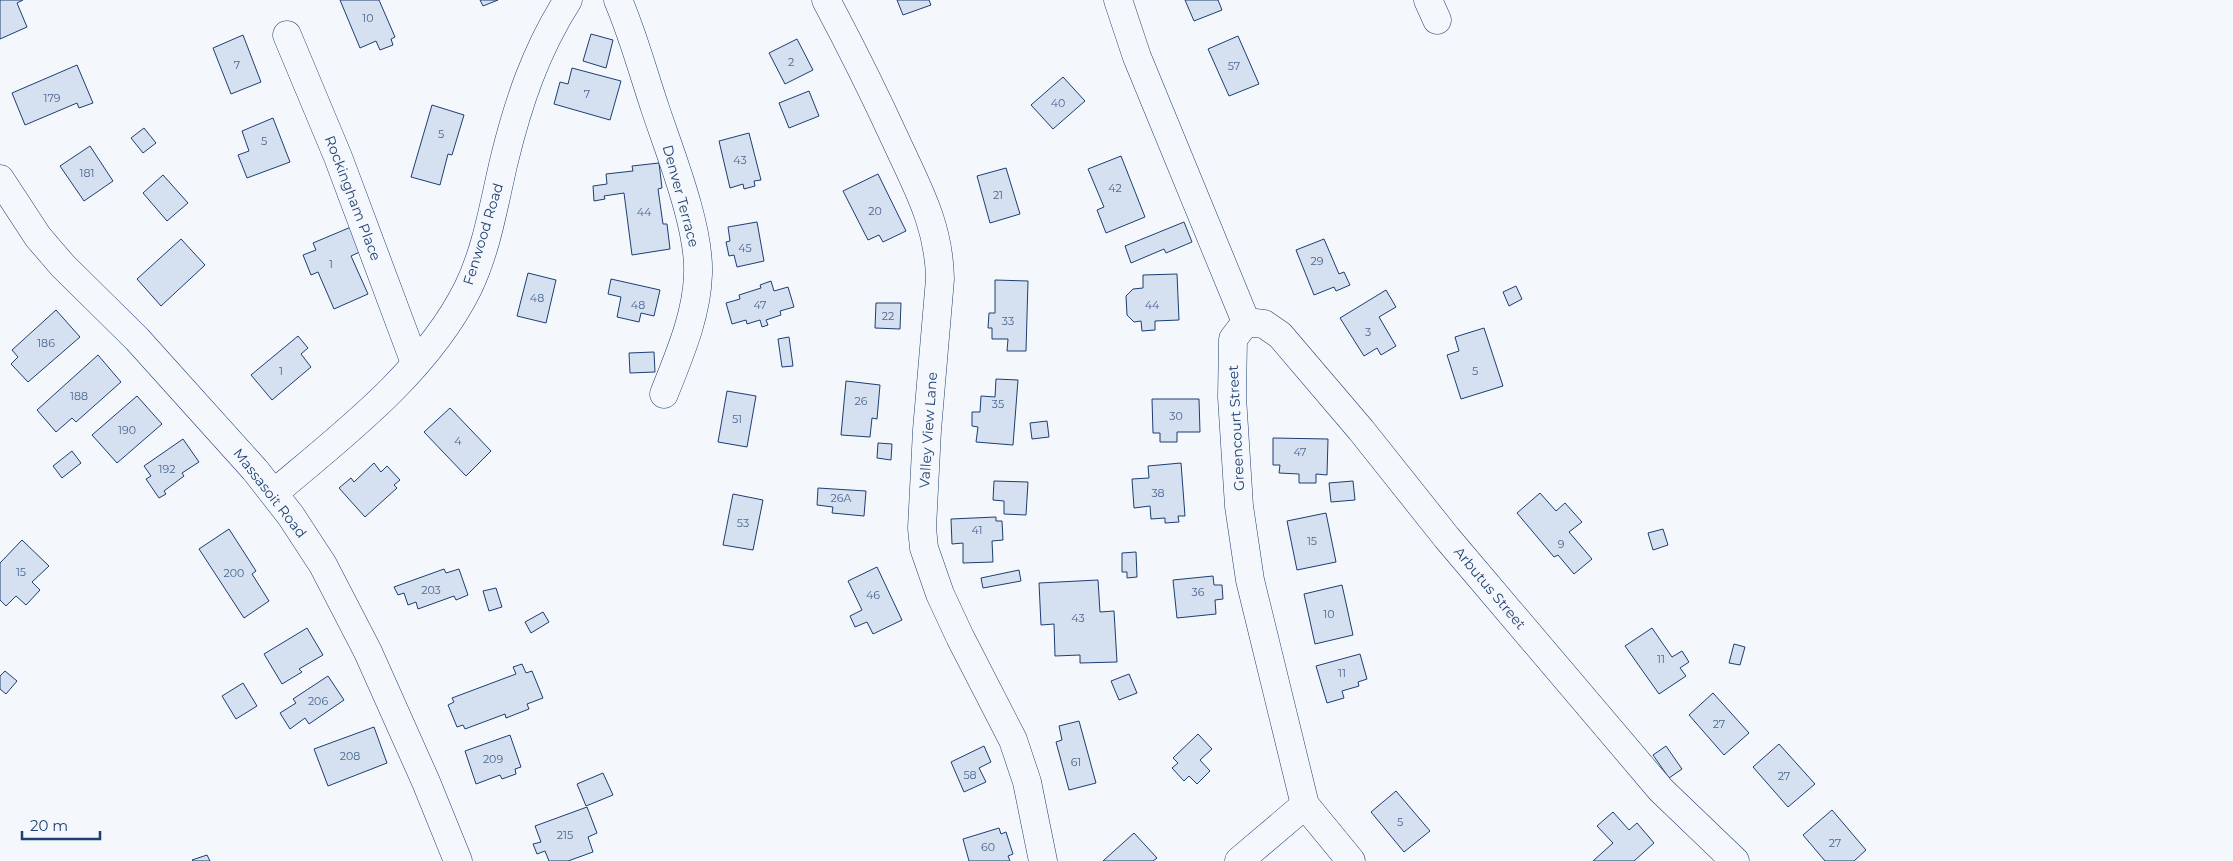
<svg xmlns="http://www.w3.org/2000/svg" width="2233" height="861" font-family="Montserrat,sans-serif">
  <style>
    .building { fill: #d5e0f0; stroke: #1d3f73 }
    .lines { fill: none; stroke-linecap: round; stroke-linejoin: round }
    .minor-casing { stroke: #1d3f73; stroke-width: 29 }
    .major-casing { stroke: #1d3f73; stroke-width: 29 }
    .minor { stroke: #f4f7fb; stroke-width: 28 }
    .major { stroke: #f4f7fb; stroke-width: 28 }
    .labels { text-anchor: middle; stroke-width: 4; stroke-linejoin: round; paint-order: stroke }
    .number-label { font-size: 11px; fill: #4b6792 }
    .street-label { font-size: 14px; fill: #1d3f73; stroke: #f4f7fb }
  </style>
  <rect width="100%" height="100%" fill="#f4f7fb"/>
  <!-- building -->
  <g class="building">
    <polygon points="0,0 23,0 17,3 27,27 0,39"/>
    <polygon points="340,0 379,0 395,37 391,39 393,45 380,50 376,41 360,48"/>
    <polygon points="480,0 498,0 483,6"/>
    <polygon points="897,0 929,0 931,5 903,15"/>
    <polygon points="1185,0 1218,0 1222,10 1194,21"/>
    <polygon points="591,34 613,40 606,68 583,61"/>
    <polygon points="243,35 261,82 231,94 213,48"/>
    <polygon points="1238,36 1259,84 1229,96 1208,49"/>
    <polygon points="797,39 813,70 785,84 769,53"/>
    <polygon points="77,65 93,103 79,108 77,103 25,125 12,93"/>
    <polygon points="572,68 621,81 610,120 554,104 560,82 568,84"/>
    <polygon points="1063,77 1085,101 1053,129 1031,105"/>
    <polygon points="809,91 819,116 789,128 779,103"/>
    <polygon points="432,105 464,115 452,155 448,154 440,185 411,177"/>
    <polygon points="273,118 290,162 247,178 238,155 249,151 242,131"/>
    <polygon points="144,128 156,143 143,153 131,138"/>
    <polygon points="749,133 761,180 754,181 755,186 744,189 743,184 730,188 719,141"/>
    <polygon points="90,146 113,181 84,201 60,166"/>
    <polygon points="1121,156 1145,217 1106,233 1097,210 1104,207 1088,169"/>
    <polygon points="659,163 662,188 658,189 663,224 667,224 670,249 632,255 624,193 604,196 605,199 594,201 593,186 607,184 606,174 633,171 632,166"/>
    <polygon points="1006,168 1020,214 990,223 977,176"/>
    <polygon points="878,174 906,231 883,242 879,235 868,240 843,191"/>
    <polygon points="163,175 188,203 167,221 143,193"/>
    <polygon points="757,222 764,261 737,267 734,255 729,256 726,242 730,241 728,227"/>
    <polygon points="1184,222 1192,242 1166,253 1164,249 1131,263 1125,246"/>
    <polygon points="351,227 362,251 351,256 368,294 334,309 318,272 311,275 303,255 316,250 313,243"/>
    <polygon points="181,239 205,265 161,306 137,279"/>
    <polygon points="1324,239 1339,274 1344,272 1350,285 1336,291 1334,287 1314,295 1296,250"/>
    <polygon points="528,273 556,280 546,323 517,316"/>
    <polygon points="1177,274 1179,320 1155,321 1155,330 1142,331 1141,321 1134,322 1127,315 1126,296 1133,289 1143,288 1143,275"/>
    <polygon points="611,279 660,290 654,316 641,313 639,322 617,317 621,297 608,294"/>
    <polygon points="995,280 1028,281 1026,351 1007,351 1008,339 992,339 992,328 988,328 989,313 995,313"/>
    <polygon points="771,281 774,291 788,287 794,307 780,311 781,315 766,320 768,325 762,327 760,320 747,324 746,320 732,324 726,303 740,299 739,295 761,288 760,285"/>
    <polygon points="1516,286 1522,299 1509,306 1503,292"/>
    <polygon points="1386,290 1396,307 1379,317 1396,346 1381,355 1377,348 1364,356 1340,318"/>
    <polygon points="876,303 901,303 900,329 875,328"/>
    <polygon points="56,310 80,337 28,382 11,364 18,357 12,350"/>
    <polygon points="1484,328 1503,386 1461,399 1447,355 1459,351 1455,337"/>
    <polygon points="298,336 308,348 301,354 311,367 272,400 251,375"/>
    <polygon points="789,337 793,366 782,367 778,339"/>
    <polygon points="654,352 655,372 630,373 629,353"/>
    <polygon points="98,355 121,382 76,422 72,418 56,432 37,410"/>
    <polygon points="996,379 1018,380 1013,445 976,442 978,427 972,426 972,412 980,412 981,396 995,397"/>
    <polygon points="846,381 880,385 877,419 872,418 870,437 841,435"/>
    <polygon points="727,391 756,396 747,447 718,442"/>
    <polygon points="137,396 162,424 117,463 92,435"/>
    <polygon points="1152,399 1199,399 1200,432 1177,432 1177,442 1160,442 1160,433 1153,433"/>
    <polygon points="450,408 491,451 466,476 424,432"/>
    <polygon points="1047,421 1049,437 1032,439 1030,423"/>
    <polygon points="1273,438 1328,439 1327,475 1316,474 1316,483 1299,483 1299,474 1279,473 1280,465 1273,465"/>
    <polygon points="183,439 199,462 182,473 184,476 164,491 166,494 159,498 146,479 151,476 144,466"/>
    <polygon points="878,443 892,444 891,460 877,458"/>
    <polygon points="72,451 81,463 62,478 53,466"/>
    <polygon points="374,463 381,472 387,466 400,480 394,485 397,488 365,517 339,488 351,478 354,482"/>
    <polygon points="1181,463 1185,516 1178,516 1179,522 1165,523 1165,518 1151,519 1150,506 1134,508 1132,479 1149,478 1148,466"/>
    <polygon points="994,481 1028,482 1026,515 1004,514 1004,501 993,500"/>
    <polygon points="1353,481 1355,500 1331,502 1329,483"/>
    <polygon points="818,488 866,491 864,516 832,513 833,507 817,505"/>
    <polygon points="1540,493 1556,511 1565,503 1582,522 1569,532 1592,559 1574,574 1558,555 1554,557 1517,513"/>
    <polygon points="733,494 763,500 753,550 723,545"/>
    <polygon points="1326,513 1336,562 1297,570 1287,521"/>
    <polygon points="996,517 996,521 1002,521 1003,540 992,541 993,562 963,563 963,543 952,544 951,519"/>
    <polygon points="229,529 256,571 252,574 269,601 244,618 199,549"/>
    <polygon points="1663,529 1668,545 1653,550 1648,533"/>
    <polygon points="22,540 49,566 32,582 40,590 26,605 16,596 6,606 0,600 0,563"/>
    <polygon points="1136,552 1137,577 1127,578 1127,572 1122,572 1122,553"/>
    <polygon points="877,567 902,620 873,634 867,622 855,627 850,616 862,610 848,581"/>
    <polygon points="444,569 446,573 459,569 468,595 456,600 454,596 418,609 416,602 408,605 404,593 398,595 394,587"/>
    <polygon points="1019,570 1021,581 983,588 981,578"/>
    <polygon points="1213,576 1214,585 1222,585 1223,599 1215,600 1216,614 1177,618 1173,580"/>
    <polygon points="1098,580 1100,612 1114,611 1117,662 1080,663 1080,655 1055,656 1054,624 1041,625 1039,583"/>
    <polygon points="1342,585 1353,635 1315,644 1304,594"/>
    <polygon points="496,588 502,607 489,611 483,591"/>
    <polygon points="543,612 549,622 531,633 525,622"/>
    <polygon points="307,628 323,655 299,669 302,672 282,684 264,654"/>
    <polygon points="1652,628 1672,657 1682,651 1689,662 1680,668 1686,676 1659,694 1625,646"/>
    <polygon points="1734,644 1745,647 1740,665 1729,663"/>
    <polygon points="1360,654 1367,679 1358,682 1359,686 1342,691 1344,698 1327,703 1316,666"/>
    <polygon points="522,664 526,673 532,671 543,698 527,704 529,709 506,718 505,714 465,729 463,725 457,727 448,705 454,702 452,698 516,674 513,667"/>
    <polygon points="5,671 17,681 6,694 0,689 0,676"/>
    <polygon points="1129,674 1137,693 1119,700 1111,681"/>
    <polygon points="328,676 344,700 309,724 305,718 290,729 280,713 296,703 293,699"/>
    <polygon points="243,683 257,706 236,719 222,696"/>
    <polygon points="1713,693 1749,733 1724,755 1689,715"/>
    <polygon points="1079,721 1096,783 1069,790 1056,742 1062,740 1059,726"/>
    <polygon points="374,727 387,763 328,786 314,749"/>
    <polygon points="1198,734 1212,749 1200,760 1210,771 1197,784 1189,776 1184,781 1172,768 1178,763 1173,758"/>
    <polygon points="510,735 521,767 515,769 516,774 502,779 500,775 476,784 465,751"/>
    <polygon points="1779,744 1815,784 1788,807 1753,767"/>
    <polygon points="984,746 991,762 979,768 986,782 964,792 951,762"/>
    <polygon points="1666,746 1682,769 1669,778 1653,755"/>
    <polygon points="603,773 613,795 586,806 577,784"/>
    <polygon points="1396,791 1430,831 1404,852 1371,812"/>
    <polygon points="587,807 597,833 588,837 593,852 568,861 549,861 545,851 537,854 533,844 541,842 535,826"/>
    <polygon points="1832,810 1866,850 1854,861 1825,861 1803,835"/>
    <polygon points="1613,812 1629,830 1637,823 1654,843 1634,861 1593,861 1613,843 1597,826"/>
    <polygon points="999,828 1001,834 1006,832 1013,854 1008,856 1010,861 969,861 963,839"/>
    <polygon points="1134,833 1157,858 1153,861 1103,861"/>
    <polygon points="207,855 210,861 193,861 192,860"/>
  </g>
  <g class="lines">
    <defs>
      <g id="minor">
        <path d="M618,0C633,35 643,72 655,108C670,153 700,227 698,274C697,315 679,356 664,394"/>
        <path d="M826,0C851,47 874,93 896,141C918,189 939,225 940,279L927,430L922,528L924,548L940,594L960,637L1013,740L1027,782L1043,861"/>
        <polyline points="1118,0 1137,57 1246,322 1233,339 1232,397 1239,506 1250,580 1305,805 1351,861"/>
        <polyline points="1428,0 1437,20"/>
        <polyline points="287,35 338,157 415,363"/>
        <polyline points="1246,322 1264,324 1280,335 1361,430 1447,538 1661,790 1735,861"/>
        <path d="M274,493C343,435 427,371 468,288C487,249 494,203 504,161C518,103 536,50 568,0"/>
        <polyline points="1239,861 1305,805"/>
      </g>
      <polyline id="major" points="0,179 38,237 63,266 137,339 255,470 291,516 323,565 368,652 426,782 458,861"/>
    </defs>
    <!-- minor casing -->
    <use href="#minor" class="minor-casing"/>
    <!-- major casing -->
    <use href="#major" class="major-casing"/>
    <!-- minor -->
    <use href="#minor" class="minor"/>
    <!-- major -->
    <use href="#major" class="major"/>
  </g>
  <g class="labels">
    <!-- number labels -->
    <g class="number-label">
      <text x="368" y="22">10</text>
      <text x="791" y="66">2</text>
      <text x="237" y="69">7</text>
      <text x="1234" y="70">57</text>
      <text x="587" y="98">7</text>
      <text x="52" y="102">179</text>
      <text x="1058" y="107">40</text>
      <text x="441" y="138">5</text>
      <text x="264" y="145">5</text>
      <text x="740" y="164">43</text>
      <text x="87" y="177">181</text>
      <text x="1115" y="192">42</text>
      <text x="998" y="199">21</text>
      <text x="875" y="215">20</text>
      <text x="644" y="216">44</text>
      <text x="745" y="252">45</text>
      <text x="1317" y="265">29</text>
      <text x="331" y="268">1</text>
      <text x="537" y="302">48</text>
      <text x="638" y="309">48</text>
      <text x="760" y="309">47</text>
      <text x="1152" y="309">44</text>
      <text x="888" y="320">22</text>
      <text x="1008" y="325">33</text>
      <text x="1368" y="336">3</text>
      <text x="46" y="347">186</text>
      <text x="281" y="375">1</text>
      <text x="1475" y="375">5</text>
      <text x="79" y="400">188</text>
      <text x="861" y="405">26</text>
      <text x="998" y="408">35</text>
      <text x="1176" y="420">30</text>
      <text x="737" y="423">51</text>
      <text x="127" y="434">190</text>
      <text x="458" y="445">4</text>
      <text x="1300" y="456">47</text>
      <text x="167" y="473">192</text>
      <text x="1158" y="497">38</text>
      <text x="841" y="502">26A</text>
      <text x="743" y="527">53</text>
      <text x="977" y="534">41</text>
      <text x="1312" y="545">15</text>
      <text x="1561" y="548">9</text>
      <text x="21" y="576">15</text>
      <text x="234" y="577">200</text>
      <text x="431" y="594">203</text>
      <text x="1198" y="596">36</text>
      <text x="873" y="599">46</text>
      <text x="1329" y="618">10</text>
      <text x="1078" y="622">43</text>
      <text x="1661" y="663">11</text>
      <text x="1342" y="677">11</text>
      <text x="318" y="705">206</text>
      <text x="1719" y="728">27</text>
      <text x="350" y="760">208</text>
      <text x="493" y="763">209</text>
      <text x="1076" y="766">61</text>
      <text x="970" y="779">58</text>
      <text x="1784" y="780">27</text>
      <text x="1400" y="826">5</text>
      <text x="565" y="839">215</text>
      <text x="1835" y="847">27</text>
      <text x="988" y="851">60</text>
    </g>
    <!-- street labels -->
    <g class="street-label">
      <text transform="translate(681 196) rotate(75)" y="5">Denver Terrace</text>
      <text transform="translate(353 198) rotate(69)" y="5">Rockingham Place</text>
      <text transform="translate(483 234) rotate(-73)" y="5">Fenwood Road</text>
      <text transform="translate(1236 428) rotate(-93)" y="5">Greencourt Street</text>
      <text transform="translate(928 430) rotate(-86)" y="5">Valley View Lane</text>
      <text transform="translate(270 493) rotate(52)" y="5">Massasoit Road</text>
      <text transform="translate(1490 588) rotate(50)" y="5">Arbutus Street</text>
    </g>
  </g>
  <!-- scale -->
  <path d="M22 831v8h78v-8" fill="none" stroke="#1d3f73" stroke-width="2.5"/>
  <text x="30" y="831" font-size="15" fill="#1d3f73" stroke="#f4f7fb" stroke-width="4" paint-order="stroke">20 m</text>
</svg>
